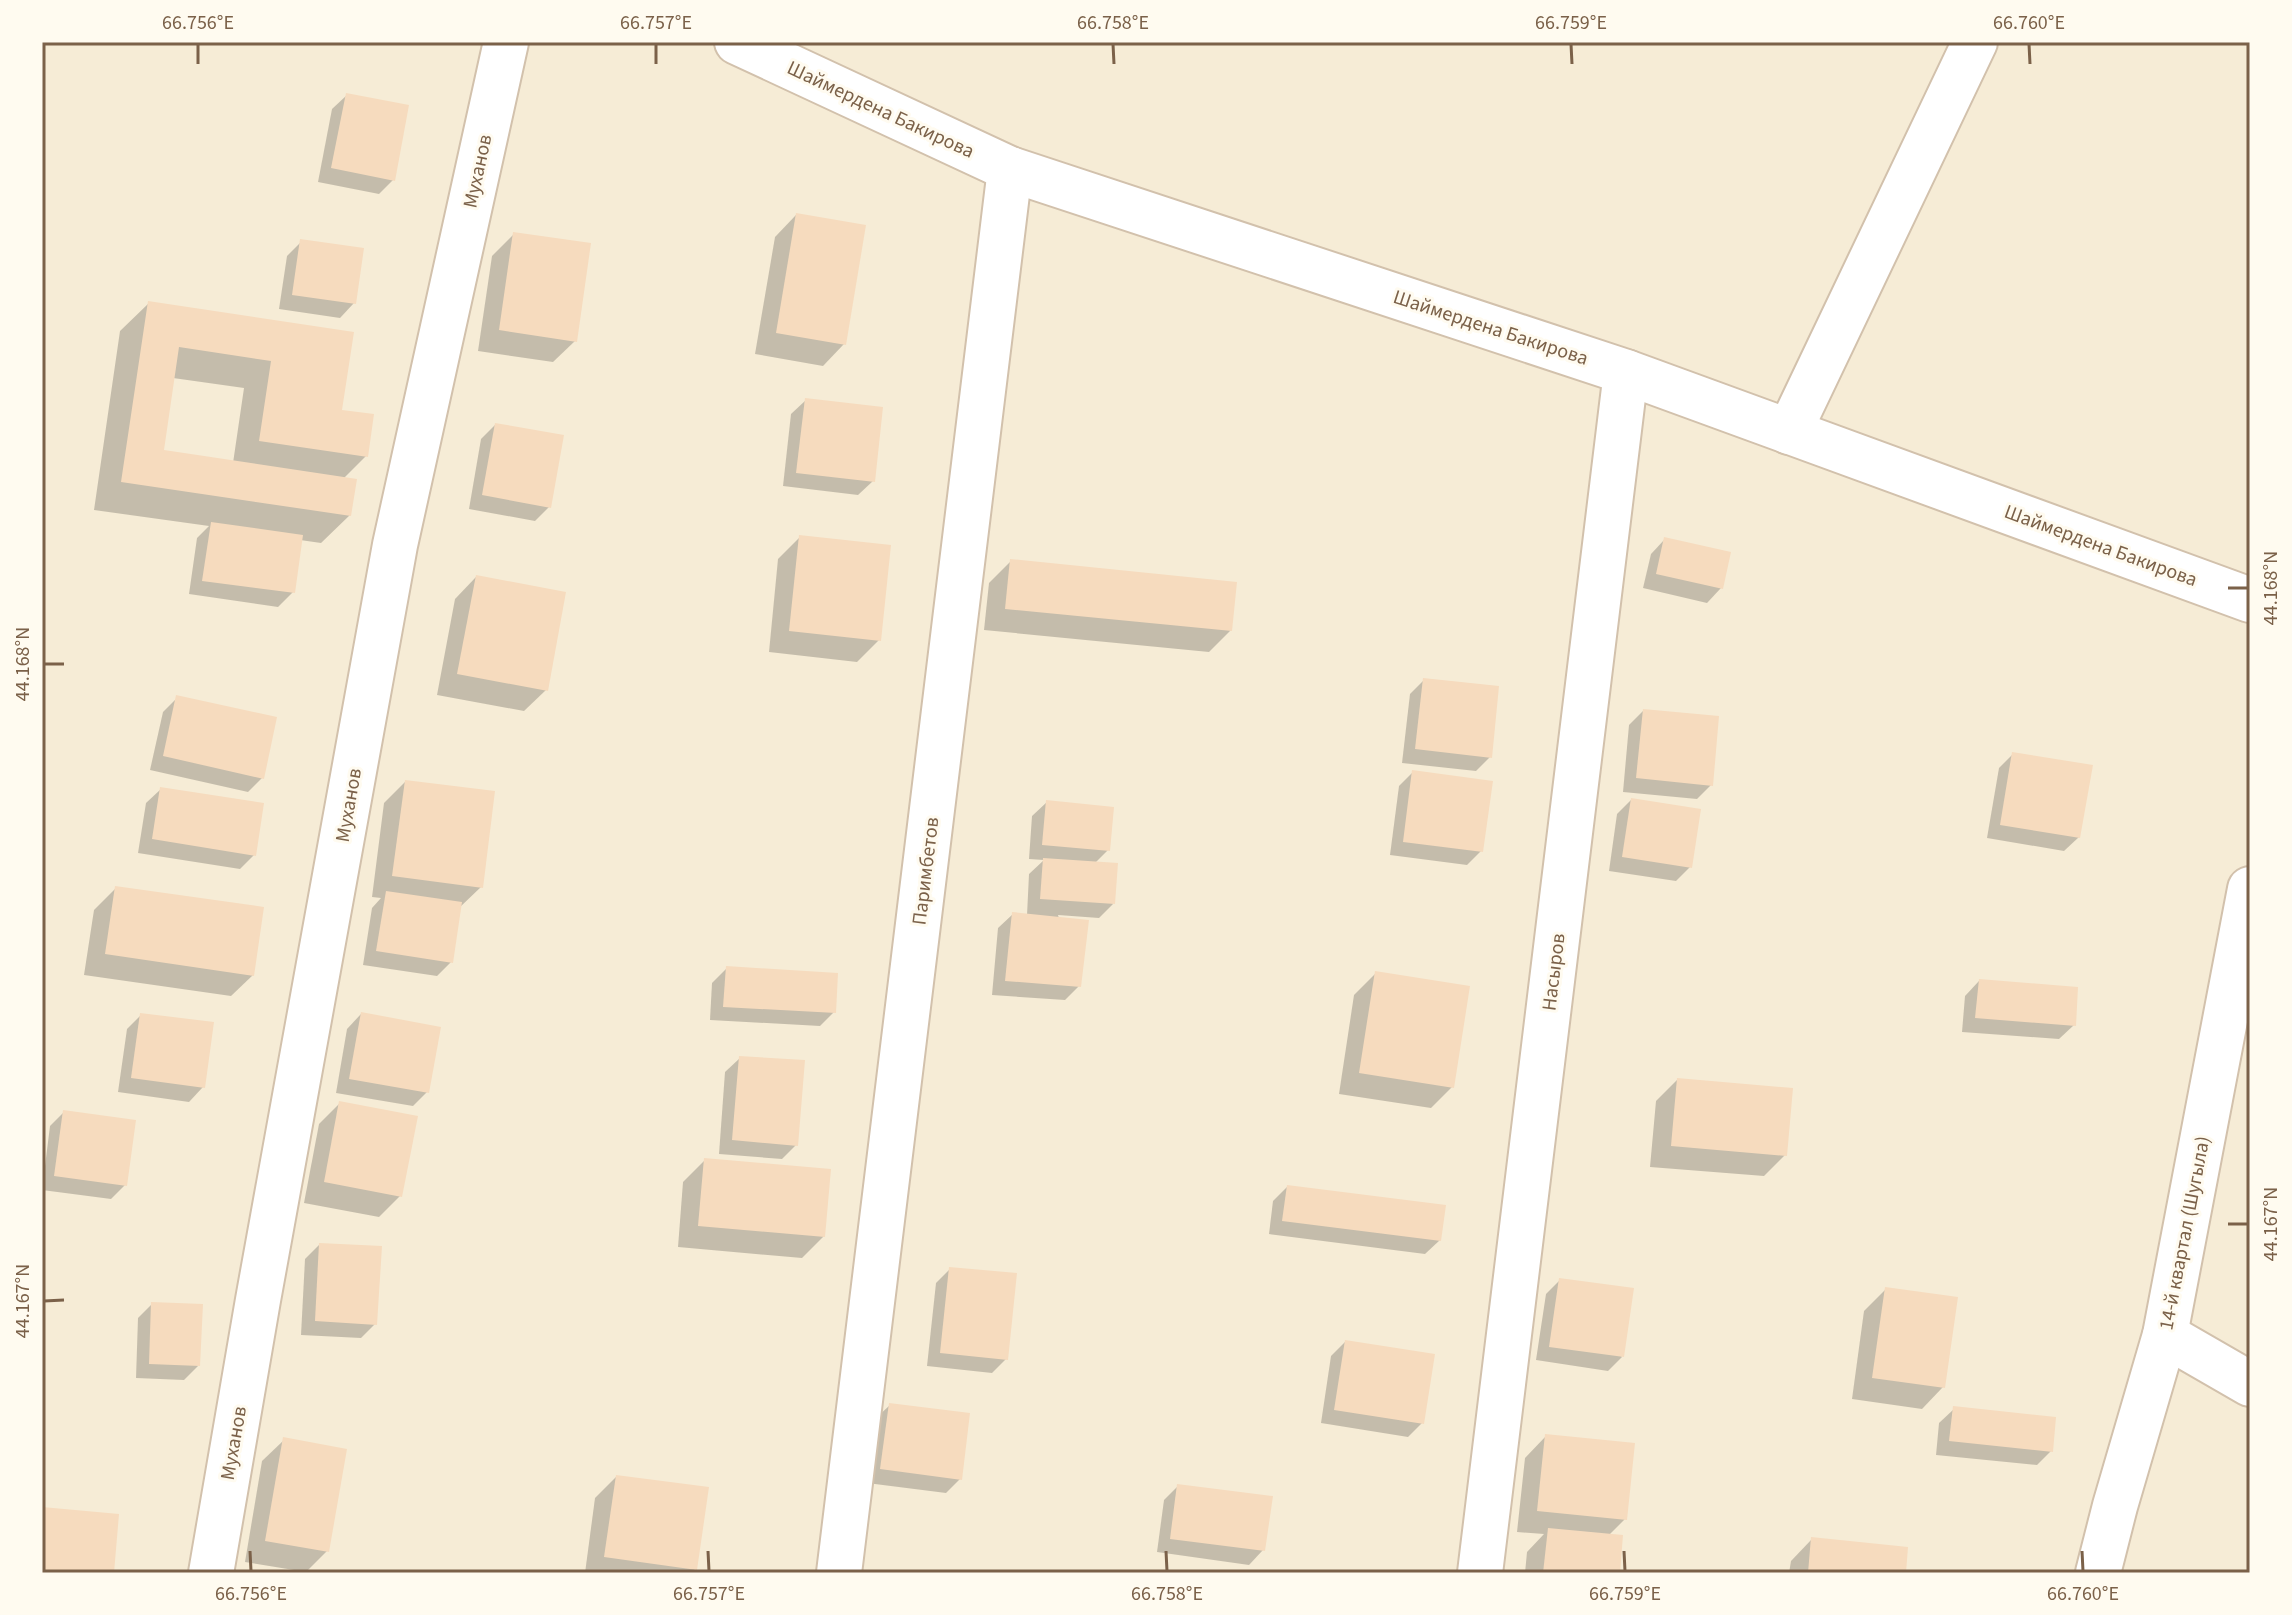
<svg xmlns="http://www.w3.org/2000/svg" width="2292" height="1615" font-family="'Source Sans 3',sans-serif">
  <style>
    .residential { fill: #f6ecd6 }
    .shadow { fill: #0003; fill-rule: evenodd }
    .building { fill: #f6dbbe }
    .lines { fill: none; stroke-linecap: round; stroke-linejoin: round }
    .minor-casing { stroke: #d2c1ac; stroke-width: 48 }
    .minor { stroke: #fff; stroke-width: 44 }
    .ticks { fill: none; stroke: #7b6149; stroke-width: 3 }
    .labels { text-anchor: middle; stroke-width: 6; stroke-linejoin: round; paint-order: stroke }
    .street-label { font-size: 20px; fill: #7b6149; stroke: #fffbf0 }
    .neatline { fill: none; stroke: #7b6149; stroke-width: 3 }
    .ticks-label { font-size: 20px; text-anchor: middle; fill: #7b6149 }
  </style>
  <rect width="100%" height="100%" fill="#fef8e8"/>
  <!-- residential -->
  <rect class="residential" x="42" y="42" width="2208" height="1531"/>
  <!-- shadow -->
  <g class="shadow">
    <polygon points="347,95 393,180 379,194 318,182 332,109"/>
    <polygon points="796,215 844,344 823,366 755,354 775,237"/>
    <polygon points="514,234 575,341 553,362 478,351 492,256"/>
    <polygon points="301,242 354,303 340,318 279,309 287,256"/>
    <path d="M149,303L352,333L340,411L366,456L343,479L350,515L321,543L300,540L293,592L278,607L189,594L197,538L209,526L94,510L120,331ZM173,378L244,388L233,463L162,452Z"/>
    <polygon points="806,400 873,481 858,495 783,486 791,414"/>
    <polygon points="495,425 549,507 535,521 469,509 481,439"/>
    <polygon points="800,537 879,640 857,662 769,652 778,559"/>
    <polygon points="1665,539 1721,588 1707,603 1643,588 1651,554"/>
    <polygon points="1010,562 1231,630 1209,652 984,630 989,583"/>
    <polygon points="476,577 546,690 524,711 437,695 455,599"/>
    <polygon points="1424,680 1490,757 1476,771 1402,763 1410,694"/>
    <polygon points="177,698 262,778 248,792 150,770 163,712"/>
    <polygon points="1643,711 1711,785 1697,799 1623,792 1629,725"/>
    <polygon points="2013,754 2079,837 2064,851 1987,838 1999,768"/>
    <polygon points="1413,772 1481,851 1467,865 1390,855 1399,786"/>
    <polygon points="405,782 481,887 459,908 451,962 437,976 363,965 372,908 381,898 372,897 384,803"/>
    <polygon points="161,789 254,855 240,869 138,853 146,803"/>
    <polygon points="1631,800 1690,867 1676,881 1609,871 1617,814"/>
    <polygon points="1047,802 1108,850 1095,863 1113,904 1099,918 1058,915 1079,986 1065,1000 992,995 998,928 1013,914 1027,915 1029,874 1044,860 1029,859 1032,816"/>
    <polygon points="116,888 253,975 231,996 84,975 94,910"/>
    <polygon points="727,968 834,1012 820,1026 710,1020 712,983"/>
    <polygon points="1376,973 1452,1087 1431,1108 1339,1094 1354,995"/>
    <polygon points="1979,981 2074,1025 2059,1039 1962,1032 1965,996"/>
    <polygon points="361,1014 427,1092 413,1106 336,1093 347,1029"/>
    <polygon points="141,1015 203,1087 189,1102 118,1092 127,1029"/>
    <polygon points="740,1058 796,1145 782,1159 719,1154 725,1072"/>
    <polygon points="1677,1080 1785,1155 1764,1176 1650,1167 1656,1101"/>
    <polygon points="340,1103 400,1196 379,1217 304,1203 319,1124"/>
    <polygon points="64,1112 125,1185 111,1199 42,1190 50,1126"/>
    <polygon points="705,1160 824,1236 802,1258 678,1247 683,1182"/>
    <polygon points="1287,1187 1440,1240 1425,1254 1269,1234 1273,1201"/>
    <polygon points="319,1245 375,1324 361,1338 301,1335 305,1259"/>
    <polygon points="950,1269 1006,1359 992,1373 927,1366 936,1283"/>
    <polygon points="1560,1280 1622,1357 1608,1371 1536,1360 1546,1294"/>
    <polygon points="1886,1289 1943,1387 1922,1409 1852,1399 1864,1311"/>
    <polygon points="152,1304 198,1366 184,1380 136,1378 138,1318"/>
    <polygon points="1345,1342 1422,1423 1408,1437 1321,1423 1331,1356"/>
    <polygon points="890,1405 960,1479 946,1493 867,1483 875,1419"/>
    <polygon points="1954,1409 2051,1451 2037,1465 1936,1455 1939,1423"/>
    <polygon points="1546,1436 1625,1519 1608,1536 1618,1573 1525,1573 1527,1552 1544,1534 1517,1532 1525,1458"/>
    <polygon points="284,1440 327,1551 306,1572 245,1562 262,1461"/>
    <polygon points="616,1477 695,1569 691,1573 585,1573 595,1498"/>
    <polygon points="1178,1486 1263,1550 1249,1565 1157,1552 1164,1500"/>
    <polygon points="1812,1539 1904,1573 1789,1573 1791,1561"/>
  </g>
  <!-- building -->
  <g class="building">
    <polygon points="346,93 409,105 395,181 331,168"/>
    <polygon points="796,213 866,225 846,345 776,333"/>
    <polygon points="513,232 591,243 577,342 499,330"/>
    <polygon points="300,239 364,248 356,304 292,295"/>
    <polygon points="148,301 354,332 342,410 374,414 368,457 259,441 271,361 179,347 164,450 357,479 351,516 121,482"/>
    <polygon points="805,398 883,407 875,482 796,473"/>
    <polygon points="495,423 564,435 551,508 482,495"/>
    <polygon points="211,522 303,535 295,593 202,581"/>
    <polygon points="799,535 891,545 881,641 789,631"/>
    <polygon points="1664,537 1731,552 1723,589 1656,574"/>
    <polygon points="1010,559 1237,582 1232,631 1005,609"/>
    <polygon points="476,575 566,592 548,691 457,674"/>
    <polygon points="1423,678 1499,686 1492,758 1415,749"/>
    <polygon points="176,695 277,717 264,779 163,756"/>
    <polygon points="1643,709 1719,716 1713,786 1636,778"/>
    <polygon points="2012,752 2093,765 2080,838 2000,825"/>
    <polygon points="1412,770 1493,781 1483,852 1403,842"/>
    <polygon points="405,780 495,791 483,888 392,876"/>
    <polygon points="160,787 264,803 256,856 152,839"/>
    <polygon points="1631,798 1701,809 1692,868 1622,857"/>
    <polygon points="1046,800 1114,807 1110,851 1042,845"/>
    <polygon points="1043,858 1118,863 1115,904 1040,899"/>
    <polygon points="115,886 264,907 254,976 105,954"/>
    <polygon points="386,891 462,902 453,963 376,951"/>
    <polygon points="1012,912 1089,920 1081,987 1005,981"/>
    <polygon points="726,966 838,973 836,1013 723,1007"/>
    <polygon points="1375,971 1470,986 1454,1088 1359,1073"/>
    <polygon points="1979,979 2078,987 2076,1026 1975,1018"/>
    <polygon points="361,1012 441,1027 429,1093 349,1079"/>
    <polygon points="140,1013 214,1022 205,1088 131,1078"/>
    <polygon points="739,1056 805,1060 798,1146 732,1140"/>
    <polygon points="1677,1078 1793,1088 1787,1156 1671,1146"/>
    <polygon points="339,1101 418,1116 402,1197 324,1182"/>
    <polygon points="63,1110 136,1120 127,1186 54,1176"/>
    <polygon points="704,1158 831,1169 825,1237 698,1226"/>
    <polygon points="1287,1185 1446,1205 1441,1241 1282,1221"/>
    <polygon points="319,1243 382,1246 377,1325 315,1321"/>
    <polygon points="949,1267 1017,1273 1008,1360 940,1353"/>
    <polygon points="1559,1278 1634,1288 1624,1357 1549,1347"/>
    <polygon points="1885,1287 1958,1297 1945,1388 1872,1378"/>
    <polygon points="151,1302 203,1304 200,1366 149,1364"/>
    <polygon points="1345,1340 1435,1354 1424,1424 1334,1410"/>
    <polygon points="889,1403 970,1413 962,1480 880,1469"/>
    <polygon points="1953,1406 2056,1417 2053,1452 1949,1441"/>
    <polygon points="1545,1434 1635,1443 1627,1520 1537,1511"/>
    <polygon points="283,1437 347,1449 329,1552 265,1541"/>
    <polygon points="616,1475 709,1487 697,1570 604,1557"/>
    <polygon points="1177,1484 1273,1496 1265,1551 1170,1539"/>
    <polygon points="42,1507 119,1514 114,1573 42,1573"/>
    <polygon points="1548,1528 1623,1535 1620,1573 1543,1573"/>
    <polygon points="1811,1537 1908,1547 1906,1573 1808,1573"/>
  </g>
  <g class="lines">
    <defs>
      <g id="minor">
        <polyline points="737,42 1010,169 1626,372 2250,600"/>
        <polyline points="1789,432 1975,42"/>
        <polyline points="2165,1335 2250,1384"/>
        <polyline points="211,1573 258,1300 395,545 506,42"/>
        <polyline points="839,1573 1010,169"/>
        <polyline points="1480,1573 1626,372"/>
        <polyline points="2098,1573 2115,1506 2165,1335 2250,889"/>
      </g>
    </defs>
    <!-- minor casing -->
    <use href="#minor" class="minor-casing"/>
    <!-- minor -->
    <use href="#minor" class="minor"/>
  </g>
  <!-- ticks -->
  <path class="ticks" d="M198,44V64M656,44V64M1113,44L1114,64M1571,44L1572,64M2029,44L2030,64M2228,588H2248M44,664H64M2228,1224H2248M44,1301L64,1300M250,1551L251,1571M708,1551L709,1571M1166,1551L1167,1571M1624,1551L1625,1571M2082,1551L2083,1571"/>
  <g class="labels">
    <!-- street labels -->
    <g class="street-label">
      <text transform="translate(881 109) rotate(25)" y="7">Шаймердена Бакирова</text>
      <text transform="translate(477 171) rotate(-78)" y="7">Муханов</text>
      <text transform="translate(1491 327) rotate(18)" y="7">Шаймердена Бакирова</text>
      <text transform="translate(2101 545) rotate(20)" y="7">Шаймердена Бакирова</text>
      <text transform="translate(348 805) rotate(-80)" y="7">Муханов</text>
      <text transform="translate(925 871) rotate(-83)" y="7">Паримбетов</text>
      <text transform="translate(1553 972) rotate(-83)" y="7">Насыров</text>
      <text transform="translate(2184 1233) rotate(-79)" y="7">14-й квартал (Шугыла)</text>
      <text transform="translate(233 1443) rotate(-80)" y="7">Муханов</text>
    </g>
  </g>
  <!-- border -->
  <rect width="2292" height="1615" fill="none" stroke="#fffbf0" stroke-width="88"/>
  <rect x="44" y="44" width="2204" height="1527" class="neatline"/>
  <g class="ticks-label">
    <text x="198" y="29">66.756°E</text>
    <text x="656" y="29">66.757°E</text>
    <text x="1113" y="29">66.758°E</text>
    <text x="1571" y="29">66.759°E</text>
    <text x="2029" y="29">66.760°E</text>
    <text transform="translate(2270 588) rotate(-90)" y="7">44.168°N</text>
    <text transform="translate(22 664) rotate(-90)" y="7">44.168°N</text>
    <text transform="translate(2270 1224) rotate(-90)" y="7">44.167°N</text>
    <text transform="translate(22 1301) rotate(-90)" y="7">44.167°N</text>
    <text x="251" y="1600">66.756°E</text>
    <text x="709" y="1600">66.757°E</text>
    <text x="1167" y="1600">66.758°E</text>
    <text x="1625" y="1600">66.759°E</text>
    <text x="2083" y="1600">66.760°E</text>
  </g>
</svg>
